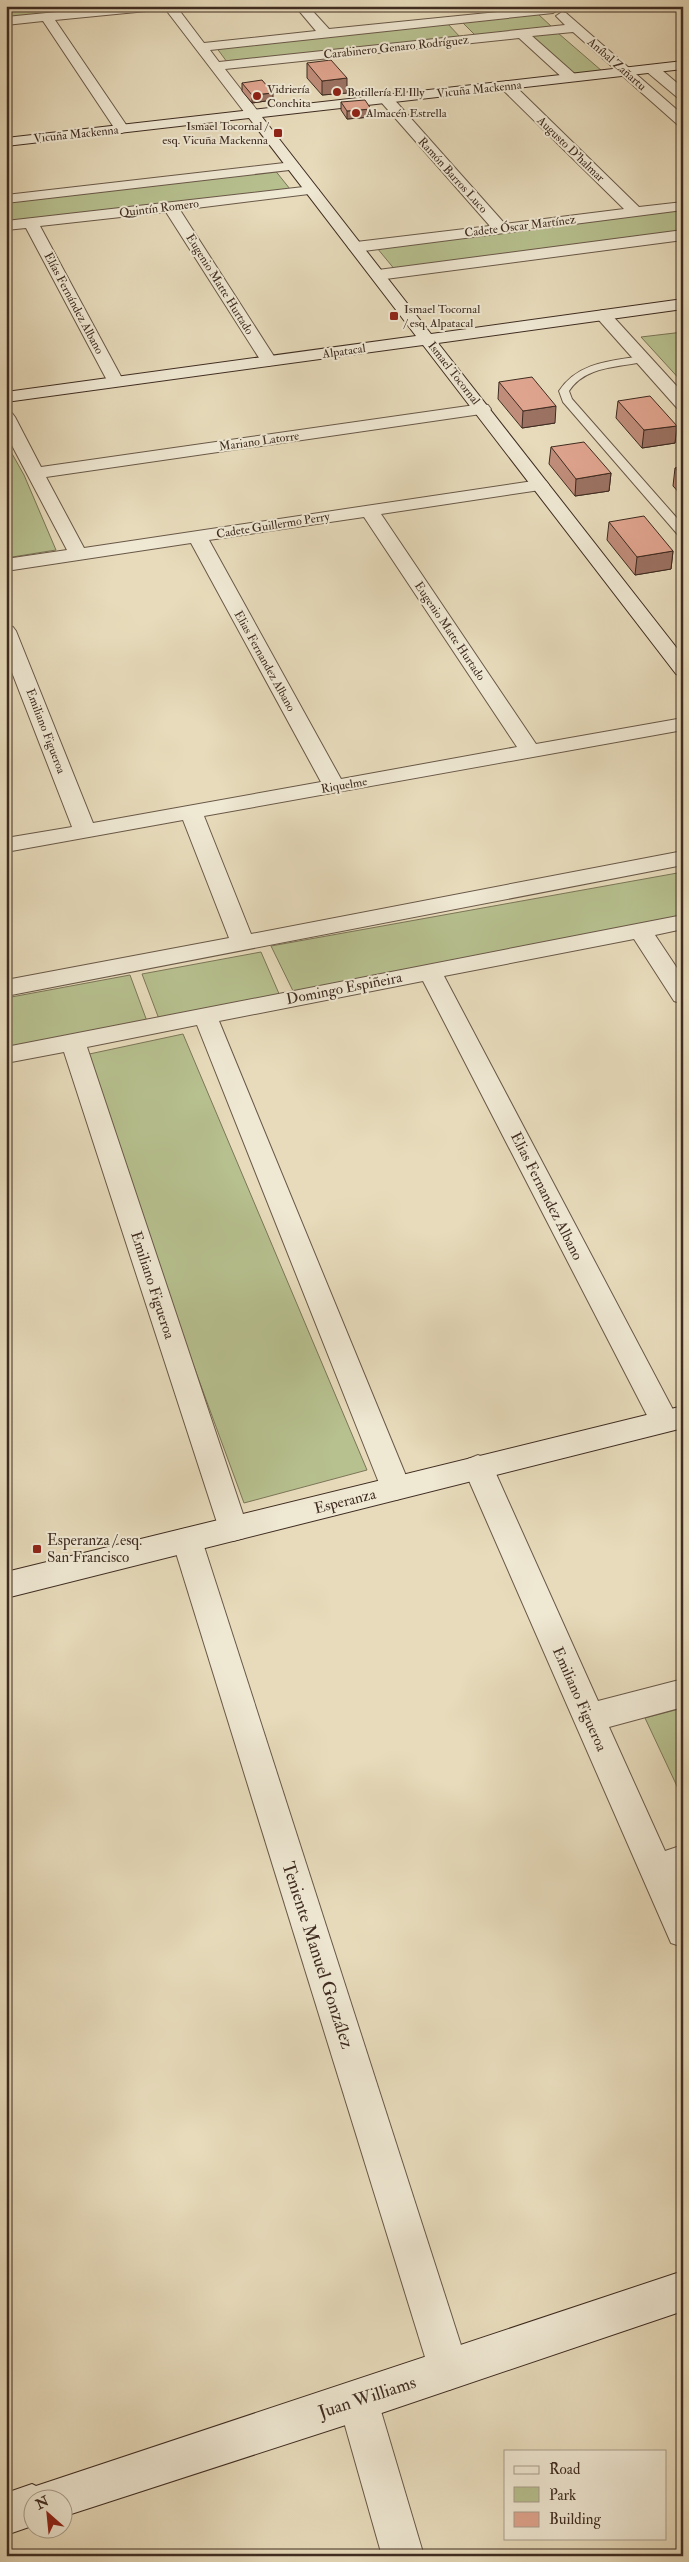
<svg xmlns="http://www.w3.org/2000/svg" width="689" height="2562" font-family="'IM FELL Double Pica',serif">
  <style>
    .green { fill: #b7c08f; stroke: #7b7658 }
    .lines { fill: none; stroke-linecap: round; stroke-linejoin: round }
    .lane-casing { stroke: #695848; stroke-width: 2 }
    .street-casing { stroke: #695848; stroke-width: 2 }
    .secondary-casing { stroke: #3f2c21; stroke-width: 2 }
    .lane { fill: #efe8d3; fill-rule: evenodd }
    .street { fill: #efe8d3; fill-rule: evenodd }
    .secondary { fill: #efe8d3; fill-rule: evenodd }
    .wall { fill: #c08d7a; stroke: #3f2c21 }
    .shaded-wall { fill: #9c7363; stroke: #3f2c21 }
    .building { fill: #dfa48e; stroke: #3f2c21 }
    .poi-dot { fill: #8f2418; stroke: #efe8d3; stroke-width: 2 }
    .labels { text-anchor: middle; stroke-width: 4; stroke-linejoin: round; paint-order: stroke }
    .far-street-label { font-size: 12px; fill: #3f2c21; stroke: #efe8d3 }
    .far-poi-label { font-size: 12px; fill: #3f2c21; stroke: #efe8d3; text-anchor: start }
    .street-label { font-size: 15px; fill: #3f2c21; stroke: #efe8d3 }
    .poi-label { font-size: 15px; fill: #3f2c21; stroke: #efe8d3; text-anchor: start }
    .near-street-label { font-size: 18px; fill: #3f2c21; stroke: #efe8d3 }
  </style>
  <rect width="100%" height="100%" fill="#e7dbbb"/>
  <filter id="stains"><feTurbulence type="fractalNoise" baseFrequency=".004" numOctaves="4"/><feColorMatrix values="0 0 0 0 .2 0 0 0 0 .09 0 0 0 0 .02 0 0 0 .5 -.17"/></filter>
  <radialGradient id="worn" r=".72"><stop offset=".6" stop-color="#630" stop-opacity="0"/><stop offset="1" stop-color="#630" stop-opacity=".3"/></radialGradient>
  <!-- green -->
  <g class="green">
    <polygon points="6,6 142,6 6,20"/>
    <polygon points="538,14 552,27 475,35 462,22"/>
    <polygon points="447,23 461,38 227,62 216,47"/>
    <polygon points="558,33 602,71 572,74 529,36"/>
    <polygon points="274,169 290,189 6,222 6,200"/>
    <polygon points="683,209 683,234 396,271 377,248"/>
    <polygon points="683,332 683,383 641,337"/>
    <polygon points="6,443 24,475 56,550 6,558"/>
    <polygon points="683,872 683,917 295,995 271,946"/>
    <polygon points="261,952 280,996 159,1019 142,974"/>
    <polygon points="130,975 148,1024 6,1051 6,998"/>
    <polygon points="183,1034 367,1470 244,1503 80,1056"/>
    <polygon points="683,1708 683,1799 645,1718"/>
  </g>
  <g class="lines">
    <defs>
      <path id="lane" d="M642,356L647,359L646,361C619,368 586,365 569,391L572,399L683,525V537L679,536L563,402L559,391C578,362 611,361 642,356Z"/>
      <g id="street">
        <polygon points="117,6 176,6 204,43 316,31 295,6 308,6 329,29 557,6 559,9 553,13 210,50 219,62 565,25 556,16 562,12 566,13 683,115 683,126 678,125 573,32 532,36 576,75 578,78 576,81 566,81 519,38 225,69 260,114 253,118 248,117 163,6 157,10 55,20 129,129 122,133 117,132 43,21 6,25 6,17"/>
        <polygon points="672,6 683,6 683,14"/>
        <polygon points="652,65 657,66 683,88 683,99 678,98 647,72 645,69"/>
        <polygon points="506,81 511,82 639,207 683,202 683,210 356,252 351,250 348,247 356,242 490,226 381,102 379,99 386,95 391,96 505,224 624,209 501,88 499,85"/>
        <polygon points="293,162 300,166 298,169 6,203 6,195"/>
        <polygon points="312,186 319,190 317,193 180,210 277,361 269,366 261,361 166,212 40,226 124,382 122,386 110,386 26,228 6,230 6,221"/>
        <polygon points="683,230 683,240 378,280 370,275 378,270"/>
        <polygon points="603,310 609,312 683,393 683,409 677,408 597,318 595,315 597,312"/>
        <path d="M482,404L488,405L491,409L488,413L46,477L84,548L540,480L546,481L549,485L546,489L540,490L381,514L536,744L683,718V730L204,816L251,934L683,851V865L6,996V980L229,938L183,820L6,852V838L72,827L6,657V625L13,627L16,631L93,823L321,782L191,543L6,571V559L67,550L6,434V412L12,413L15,417L41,467ZM364,517L517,747L341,779L209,540Z"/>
        <polygon points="683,915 683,929 655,935 683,977 683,1004 674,1001 634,939 444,976 679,1421 674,1429 664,1432 654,1429 423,981 219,1021 411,1488 407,1496 396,1500 385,1496 381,1488 197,1025 87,1047 248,1529 244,1538 233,1541 222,1538 64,1052 6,1063 6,1047"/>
        <polygon points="478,1455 488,1459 493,1467 598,1701 683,1679 683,1707 609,1727 665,1851 683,1845 683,1877 677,1878 683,1891 683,1947 671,1943 463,1467 468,1459"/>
        <polygon points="187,1528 198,1531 202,1540 469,2370 463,2384 449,2390 435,2384 429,2370 172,1540 176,1531"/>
        <polygon points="358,2381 372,2387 378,2401 424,2556 382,2556 338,2401 344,2387"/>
      </g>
      <g id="secondary">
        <polygon points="683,61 683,69 262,117 431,334 683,299 683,309 438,343 683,656 683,676 676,674 423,345 6,402 6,392 416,336 249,118 6,146 6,138"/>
        <polygon points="683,1406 683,1428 6,1598 6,1572"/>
        <polygon points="683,2271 683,2311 358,2421 62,2517 62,2500 32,2500 32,2526 6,2535 6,2493 32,2484 36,2486"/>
      </g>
    </defs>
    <!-- lane casing -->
    <use href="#lane" class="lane-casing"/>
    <!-- street casing -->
    <use href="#street" class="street-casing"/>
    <!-- secondary casing -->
    <use href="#secondary" class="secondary-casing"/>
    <!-- lane -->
    <use href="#lane" class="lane"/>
    <!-- street -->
    <use href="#street" class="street"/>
    <!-- secondary -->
    <use href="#secondary" class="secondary"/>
  </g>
  <!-- wall -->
  <g class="wall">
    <polygon points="307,63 347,93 322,95 307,78"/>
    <polygon points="242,83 273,100 252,103 242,91"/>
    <polygon points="341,102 371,117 347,119 341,110"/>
    <polygon points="499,382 555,423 522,428 498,399"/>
    <polygon points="618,401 677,426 675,443 642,448 616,418"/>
    <polygon points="551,447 611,473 609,491 575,496 549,464"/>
    <polygon points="683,467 683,497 673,486 675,468"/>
    <polygon points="609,522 673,551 671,569 635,575 607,540"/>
  </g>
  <!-- shaded-wall -->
  <g class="shaded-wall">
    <polygon points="347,78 347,93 322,95 322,81"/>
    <polygon points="273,93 273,100 252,103 252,95"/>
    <polygon points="371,109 371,117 347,119 347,111"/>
    <polygon points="556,406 555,423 522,428 523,411"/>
    <polygon points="677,426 675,443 642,448 644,430"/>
    <polygon points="611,473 609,491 575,496 576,479"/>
    <polygon points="673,551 671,569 635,575 637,557"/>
  </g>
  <!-- building -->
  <g class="building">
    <polygon points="331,60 347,78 322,81 307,63"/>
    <polygon points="262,80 273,93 252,95 242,83"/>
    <polygon points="365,100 371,109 347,111 341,102"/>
    <polygon points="532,377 556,406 523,411 499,382"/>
    <polygon points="650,396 677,426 644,430 618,401"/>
    <polygon points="584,442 611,473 576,479 551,447"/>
    <polygon points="683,467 683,477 675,468"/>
    <polygon points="644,516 673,551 637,557 609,522"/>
  </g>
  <!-- markers -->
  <g class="poi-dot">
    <circle cx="337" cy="92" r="5"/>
    <circle cx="257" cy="96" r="5"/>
    <circle cx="356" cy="113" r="5"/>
    <rect x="273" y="128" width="10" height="10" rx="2.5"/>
    <rect x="389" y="311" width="10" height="10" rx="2.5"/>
    <rect x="32" y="1544" width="10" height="10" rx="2.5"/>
  </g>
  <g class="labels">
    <!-- far-street labels -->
    <g class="far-street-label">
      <text transform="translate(396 47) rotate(-6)" y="4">Carabinero Genaro Rodríguez</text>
      <text transform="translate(617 64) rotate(41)" y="4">Aníbal Zañartu</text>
      <text transform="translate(479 89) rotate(-6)" y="4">Vicuña Mackenna</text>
      <text transform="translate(76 134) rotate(-6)" y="4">Vicuña Mackenna</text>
      <text transform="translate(571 149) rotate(44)" y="4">Augusto D'halmar</text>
      <text transform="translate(453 175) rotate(48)" y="4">Ramón Barros Luco</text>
      <text transform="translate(159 208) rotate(-7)" y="4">Quintín Romero</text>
      <text transform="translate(520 226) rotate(-7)" y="4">Cadete Óscar Martínez</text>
      <text transform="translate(220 284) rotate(58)" y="4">Eugenio Matte Hurtado</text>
      <text transform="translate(74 303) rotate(62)" y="4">Elías Fernández Albano</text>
      <text transform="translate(344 351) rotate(-8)" y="4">Alpatacal</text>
      <text transform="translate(454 373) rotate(52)" y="4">Ismael Tocornal</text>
      <text transform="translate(259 441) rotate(-8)" y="4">Mariano Latorre</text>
      <text transform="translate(273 525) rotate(-9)" y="4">Cadete Guillermo Perry</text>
      <text transform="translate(450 631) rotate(56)" y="4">Eugenio Matte Hurtado</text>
      <text transform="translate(265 661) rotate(61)" y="4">Elias Fernandez Albano</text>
      <text transform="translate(46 731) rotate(69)" y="4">Emiliano Figueroa</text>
      <text transform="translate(344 785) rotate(-10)" y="4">Riquelme</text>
    </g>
    <!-- far-poi labels -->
    <g class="far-poi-label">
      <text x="267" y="93">Vidriería<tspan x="267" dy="14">Conchita</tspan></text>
      <text x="347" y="96">Botillería El Illy</text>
      <text x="366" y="117">Almacén Estrella</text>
      <text x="268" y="130" text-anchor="end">Ismael Tocornal /<tspan x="268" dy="14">esq. Vicuña Mackenna</tspan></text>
      <text x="404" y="313">Ismael Tocornal<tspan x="404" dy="14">/ esq. Alpatacal</tspan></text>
    </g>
    <!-- street labels -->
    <g class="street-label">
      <text transform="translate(344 988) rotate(-11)" y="5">Domingo Espiñeira</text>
      <text transform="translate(547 1196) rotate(63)" y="5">Elias Fernandez Albano</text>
      <text transform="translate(153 1285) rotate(72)" y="5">Emiliano Figueroa</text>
      <text transform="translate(345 1501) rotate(-14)" y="5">Esperanza</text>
      <text transform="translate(580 1699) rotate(66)" y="5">Emiliano Figueroa</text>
    </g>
    <!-- poi labels -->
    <g class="poi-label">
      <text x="47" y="1545">Esperanza / esq.<tspan x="47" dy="17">San Francisco</tspan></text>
    </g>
    <!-- near-street labels -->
    <g class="near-street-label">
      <text transform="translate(318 1955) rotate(72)" y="6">Teniente Manuel González</text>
      <text transform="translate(367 2397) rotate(-18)" y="6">Juan Williams</text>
    </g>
  </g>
  <!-- margin -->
  <rect width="689" height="2562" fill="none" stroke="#e7dbbb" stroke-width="25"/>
  <rect x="8" y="8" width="674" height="2547" fill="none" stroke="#3f2c21" stroke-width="2.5"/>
  <rect x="12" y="12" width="664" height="2537" fill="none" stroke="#3f2c21"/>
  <!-- legend -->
  <rect x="504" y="2450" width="162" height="90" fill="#efe8d3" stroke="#a99d8c"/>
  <rect x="514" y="2466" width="25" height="8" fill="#efe8d3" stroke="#a99d8c"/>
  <text x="549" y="2474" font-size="15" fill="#3f2c21">Road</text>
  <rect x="514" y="2487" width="25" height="15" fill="#b7c08f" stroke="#a99d8c"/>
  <text x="549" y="2500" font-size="15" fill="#3f2c21">Park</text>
  <rect x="514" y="2512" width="25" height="15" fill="#dfa48e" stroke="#a99d8c"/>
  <text x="549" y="2524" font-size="15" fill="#3f2c21">Building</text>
  <!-- north arrow -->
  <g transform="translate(48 2514) rotate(333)"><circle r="24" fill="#efe8d3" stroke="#a99d8c"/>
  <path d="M0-4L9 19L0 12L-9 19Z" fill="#8f2418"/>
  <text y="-8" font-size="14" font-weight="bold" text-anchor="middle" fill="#3f2c21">N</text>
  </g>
  <rect width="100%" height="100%" filter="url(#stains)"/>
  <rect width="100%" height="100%" fill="url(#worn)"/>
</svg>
